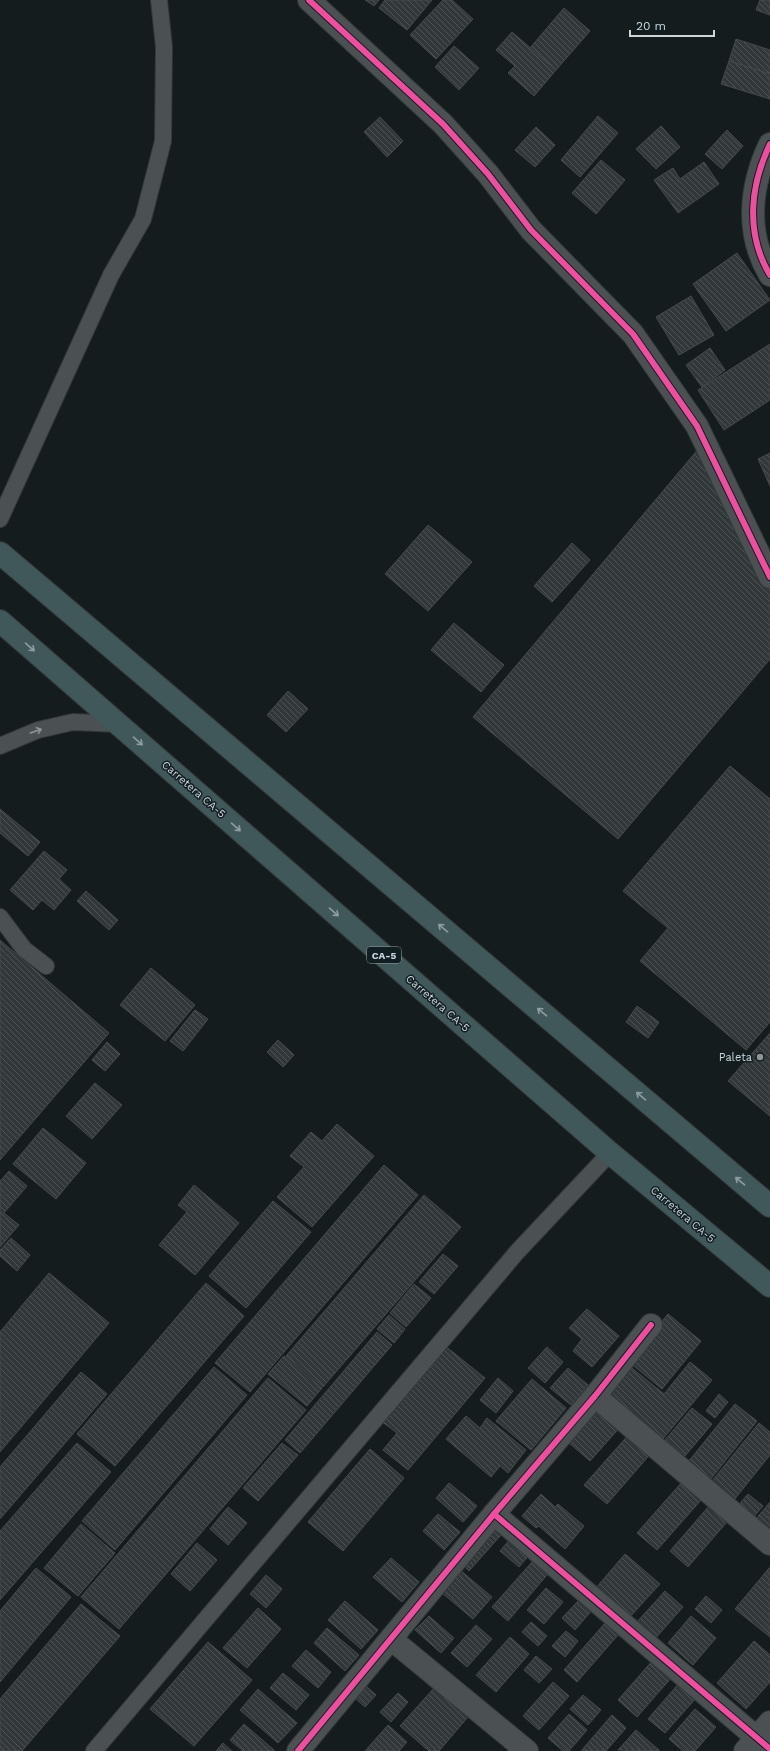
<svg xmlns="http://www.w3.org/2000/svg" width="770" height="1751" font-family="'Work Sans',sans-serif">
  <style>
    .building { fill: url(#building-back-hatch); stroke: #444a4d }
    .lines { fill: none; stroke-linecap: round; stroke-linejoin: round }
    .lane-casing { stroke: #33383a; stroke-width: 18 }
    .street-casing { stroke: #33383a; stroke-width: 24 }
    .highway-casing { stroke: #33383a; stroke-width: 24 }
    .lane { stroke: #4b5153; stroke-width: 16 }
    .street { stroke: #4b5153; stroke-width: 22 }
    .highway { stroke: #405859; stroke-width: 22 }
    .cycleway-casing { stroke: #111e22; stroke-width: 8 }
    .cycleway { stroke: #ef4d9e; stroke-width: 6 }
    .oneway { stroke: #8e9d9f }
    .oneway2 { stroke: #8c9496 }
    .poi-dot { fill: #8d9598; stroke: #111e22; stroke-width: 1.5 }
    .labels { text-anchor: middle; stroke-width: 3; stroke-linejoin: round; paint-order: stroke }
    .shield { fill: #111e22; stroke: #959fa2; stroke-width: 1 }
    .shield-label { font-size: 10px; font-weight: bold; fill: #ced6d9 }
    .street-label { font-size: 11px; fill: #ced6d9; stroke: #111e22 }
    .poi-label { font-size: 11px; fill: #ced6d9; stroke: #111e22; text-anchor: end }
  </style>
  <defs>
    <pattern id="building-back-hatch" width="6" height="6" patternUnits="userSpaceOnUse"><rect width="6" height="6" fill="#32383a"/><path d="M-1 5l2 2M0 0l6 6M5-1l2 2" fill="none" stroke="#4e5456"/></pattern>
  </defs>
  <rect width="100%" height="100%" fill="#151c1e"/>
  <!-- building -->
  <g class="building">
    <polygon points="365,0 379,0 374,6"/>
    <polygon points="385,0 432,0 407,30 379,8"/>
    <polygon points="443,0 452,0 473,19 436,59 410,35"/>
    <polygon points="760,0 770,0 770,15 756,10"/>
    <polygon points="564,8 590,31 556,70 530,48"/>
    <polygon points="512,32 556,70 534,96 508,73 515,66 496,50"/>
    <polygon points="736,39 770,50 770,74 729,61"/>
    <polygon points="454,46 479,68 459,90 435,67"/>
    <polygon points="729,61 770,74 770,99 721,84"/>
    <polygon points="598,116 618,133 580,177 561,160"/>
    <polygon points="380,117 403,141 387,157 364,132"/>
    <polygon points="661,126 680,147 656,169 636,149"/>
    <polygon points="536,127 555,145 535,167 515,150"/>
    <polygon points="727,130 743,146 722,169 705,154"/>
    <polygon points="601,160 625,180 596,214 572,193"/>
    <polygon points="704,162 719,184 678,213 654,180 673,168 680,179"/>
    <polygon points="737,253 770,300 726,331 693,284"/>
    <polygon points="691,296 714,335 679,355 656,317"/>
    <polygon points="770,344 770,400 724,430 698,390"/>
    <polygon points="710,348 725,370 702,387 686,365"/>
    <polygon points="700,447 770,582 770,659 618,839 473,717"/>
    <polygon points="770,453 770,486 758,459"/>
    <polygon points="428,525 472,562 428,611 385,574"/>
    <polygon points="572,543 590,560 552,602 534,586"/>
    <polygon points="454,623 504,665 481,692 431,650"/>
    <polygon points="288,691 308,709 286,732 267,715"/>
    <polygon points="730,766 770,799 770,1022 746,1050 640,961 668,928 623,891"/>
    <polygon points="0,809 40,842 28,856 0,833"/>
    <polygon points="44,851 67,870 59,879 71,890 54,910 42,900 33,910 10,890"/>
    <polygon points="86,891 118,920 109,930 77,901"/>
    <polygon points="0,940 109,1033 0,1160"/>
    <polygon points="151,968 195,1005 165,1041 120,1005"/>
    <polygon points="637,1006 659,1022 648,1038 626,1022"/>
    <polygon points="195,1010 208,1019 183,1051 170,1041"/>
    <polygon points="770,1033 770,1116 728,1081"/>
    <polygon points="278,1040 294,1055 283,1067 267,1052"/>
    <polygon points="107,1042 120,1054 105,1071 92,1060"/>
    <polygon points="95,1083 122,1105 92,1139 66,1116"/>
    <polygon points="337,1124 374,1156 312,1227 277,1197 304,1167 290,1156 311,1132 322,1141"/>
    <polygon points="43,1128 86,1163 56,1199 13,1164"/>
    <polygon points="384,1165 418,1195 250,1392 215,1363"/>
    <polygon points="9,1171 27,1186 4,1213 19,1225 0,1247 0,1181"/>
    <polygon points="194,1185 239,1223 195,1275 159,1245 187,1212 178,1205"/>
    <polygon points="424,1195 461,1227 323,1387 286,1356"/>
    <polygon points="273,1201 311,1232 246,1308 209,1276"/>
    <polygon points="11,1238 30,1255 17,1271 0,1256 0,1250"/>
    <polygon points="443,1254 458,1266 434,1294 419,1282"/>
    <polygon points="49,1273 109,1323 0,1452 0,1332"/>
    <polygon points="206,1283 244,1316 115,1466 77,1434"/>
    <polygon points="414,1284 431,1298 406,1327 390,1313"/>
    <polygon points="587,1309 619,1336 592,1367 573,1351 582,1339 569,1328"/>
    <polygon points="668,1314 701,1341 662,1389 629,1362"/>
    <polygon points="389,1315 405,1329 394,1343 377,1329"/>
    <polygon points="377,1332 392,1345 300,1453 285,1440"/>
    <polygon points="444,1345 485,1378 408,1470 383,1450 397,1433 381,1421"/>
    <polygon points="547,1347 563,1362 545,1383 528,1368"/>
    <polygon points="284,1356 322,1388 307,1406 268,1374"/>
    <polygon points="690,1362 712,1380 662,1440 604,1392 627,1364 664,1394"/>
    <polygon points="214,1367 247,1395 115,1550 82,1521"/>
    <polygon points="568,1368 588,1385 571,1405 550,1388"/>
    <polygon points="81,1372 107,1394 0,1519 0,1467"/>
    <polygon points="268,1378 306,1410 119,1629 81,1597"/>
    <polygon points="498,1378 513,1391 496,1413 480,1400"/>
    <polygon points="532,1379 566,1408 531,1450 496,1421"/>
    <polygon points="719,1394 728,1402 715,1418 706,1411"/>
    <polygon points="735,1404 757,1421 710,1480 688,1462"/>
    <polygon points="599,1407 621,1426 590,1461 568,1442"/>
    <polygon points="692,1408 712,1424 685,1456 665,1440"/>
    <polygon points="466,1416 480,1428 487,1418 526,1450 508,1473 500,1466 491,1477 446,1439"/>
    <polygon points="759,1423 770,1432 770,1455 734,1500 712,1481"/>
    <polygon points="631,1432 653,1451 607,1504 584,1485"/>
    <polygon points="77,1443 111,1472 0,1600 0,1531"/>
    <polygon points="282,1443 298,1455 258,1501 243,1488"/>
    <polygon points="370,1449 404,1478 343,1551 308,1522"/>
    <polygon points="682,1482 702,1499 657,1550 637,1533"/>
    <polygon points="449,1483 477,1506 463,1522 436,1498"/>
    <polygon points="541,1494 555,1507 558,1504 584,1526 565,1549 539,1526 536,1528 522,1516"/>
    <polygon points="748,1494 763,1506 751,1520 736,1508"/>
    <polygon points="770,1502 770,1532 755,1520"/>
    <polygon points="709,1506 727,1522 688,1567 670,1551"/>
    <polygon points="228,1507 247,1523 228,1545 210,1529"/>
    <polygon points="438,1514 460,1532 444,1550 423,1531"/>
    <polygon points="81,1524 115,1553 78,1596 44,1568"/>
    <polygon points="493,1526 502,1534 469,1571 461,1563"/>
    <polygon points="512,1537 531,1553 519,1567 500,1551"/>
    <polygon points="197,1543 217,1560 190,1591 171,1574"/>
    <polygon points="625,1554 660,1584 629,1618 595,1589"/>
    <polygon points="391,1558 419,1582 402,1602 373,1577"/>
    <polygon points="532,1562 547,1575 508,1621 492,1607"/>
    <polygon points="770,1567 770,1637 735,1609"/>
    <polygon points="36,1568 71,1597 0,1682 0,1611"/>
    <polygon points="460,1570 492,1597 473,1619 441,1592"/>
    <polygon points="266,1575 282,1589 266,1608 250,1594"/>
    <polygon points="546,1588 563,1602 544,1624 527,1610"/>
    <polygon points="665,1591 683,1607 654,1640 636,1623"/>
    <polygon points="706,1596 722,1610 711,1623 695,1609"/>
    <polygon points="581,1598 593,1609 575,1630 562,1618"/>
    <polygon points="345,1601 378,1630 361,1649 328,1620"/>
    <polygon points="81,1604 120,1636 22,1751 0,1751 0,1699"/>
    <polygon points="258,1608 281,1629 247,1668 223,1648"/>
    <polygon points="429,1616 454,1638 441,1653 415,1630"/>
    <polygon points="691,1616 716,1638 693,1665 668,1643"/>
    <polygon points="531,1622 547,1636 538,1646 522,1632"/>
    <polygon points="605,1623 618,1635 577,1682 564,1670"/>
    <polygon points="476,1625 492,1639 467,1667 451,1653"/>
    <polygon points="327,1628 359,1655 345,1671 314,1643"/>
    <polygon points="566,1631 578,1641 565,1657 552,1646"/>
    <polygon points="510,1637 529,1654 496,1692 476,1675"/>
    <polygon points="754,1641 770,1655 770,1682 746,1709 717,1683"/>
    <polygon points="208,1642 252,1680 194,1746 150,1709"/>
    <polygon points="306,1650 331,1672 318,1688 292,1666"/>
    <polygon points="536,1656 552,1669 539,1683 524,1670"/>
    <polygon points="653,1660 672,1677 637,1717 618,1700"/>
    <polygon points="283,1673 309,1695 296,1710 270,1688"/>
    <polygon points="553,1682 569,1696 539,1730 523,1716"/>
    <polygon points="680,1682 697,1697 665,1733 648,1719"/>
    <polygon points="366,1686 376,1695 365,1707 355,1698"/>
    <polygon points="434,1688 468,1717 439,1751 429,1751 400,1726"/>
    <polygon points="258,1689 297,1723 278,1743 240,1710"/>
    <polygon points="398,1693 408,1702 391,1722 380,1712"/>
    <polygon points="583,1695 601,1710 588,1725 570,1709"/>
    <polygon points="695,1709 716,1727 695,1751 683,1751 669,1739"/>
    <polygon points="569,1714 587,1730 569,1751 563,1751 548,1738"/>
    <polygon points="612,1715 626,1728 606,1751 581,1751"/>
    <polygon points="244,1724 274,1750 274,1751 243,1751 230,1740"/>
    <polygon points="388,1725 407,1742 399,1751 365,1751"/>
    <polygon points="636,1730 660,1751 618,1750"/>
    <polygon points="223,1743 232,1751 216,1751"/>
  </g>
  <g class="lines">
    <defs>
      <g id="lane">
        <polyline points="0,519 111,275 143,219 163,141 164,47 159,0"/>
        <polyline points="0,746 38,730 73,722 119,724"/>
        <polyline points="0,917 24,949 46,966"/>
        <polyline points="94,1751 517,1252 610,1153"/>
      </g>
      <g id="street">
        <polyline points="309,0 443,124 488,174 531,230 633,334 697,426 770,577"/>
        <path d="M770,144C750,186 745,233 770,275"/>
        <polyline points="595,1396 770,1544"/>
        <polyline points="494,1514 770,1749"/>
        <polyline points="391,1639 527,1751"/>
        <polyline points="298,1751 494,1514 595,1396 651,1325"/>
        <polyline points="745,1751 770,1722"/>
      </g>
      <g id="highway">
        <polyline points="0,553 770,1206"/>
        <polyline points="0,621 610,1153 770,1286"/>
      </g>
    </defs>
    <!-- lane casing -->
    <use href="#lane" class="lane-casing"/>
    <!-- street casing -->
    <use href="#street" class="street-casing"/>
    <!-- highway casing -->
    <use href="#highway" class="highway-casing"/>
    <!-- lane -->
    <use href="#lane" class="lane"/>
    <!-- street -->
    <use href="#street" class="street"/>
    <!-- highway -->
    <use href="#highway" class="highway"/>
    <defs>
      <g id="cycleway">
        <polyline points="309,0 443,124 488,174 531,230 633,334 697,426 770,577"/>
        <path d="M770,144C750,186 745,233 770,275"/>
        <polyline points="494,1514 770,1749"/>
        <polyline points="298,1751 494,1514 595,1396 651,1325"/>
      </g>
    </defs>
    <!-- cycleway casing -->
    <use href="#cycleway" class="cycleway-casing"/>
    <!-- cycleway -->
    <use href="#cycleway" class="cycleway"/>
  </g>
  <!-- one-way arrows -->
  <defs><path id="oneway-shaft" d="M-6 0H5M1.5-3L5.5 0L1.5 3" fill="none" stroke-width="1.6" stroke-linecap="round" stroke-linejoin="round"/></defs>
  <g class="oneway">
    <use href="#oneway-shaft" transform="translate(30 647) rotate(41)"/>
    <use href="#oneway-shaft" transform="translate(138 741) rotate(41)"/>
    <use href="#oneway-shaft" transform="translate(236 827) rotate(41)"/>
    <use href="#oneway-shaft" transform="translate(334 912) rotate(41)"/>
    <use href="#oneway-shaft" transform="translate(443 928) rotate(-140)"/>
    <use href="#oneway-shaft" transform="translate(542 1012) rotate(-140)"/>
    <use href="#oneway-shaft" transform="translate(641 1096) rotate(-140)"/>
    <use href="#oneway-shaft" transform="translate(740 1181) rotate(-140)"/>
  </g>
  <use class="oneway2" href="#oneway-shaft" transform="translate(36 731) rotate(-19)"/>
  <!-- markers -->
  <circle class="poi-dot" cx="760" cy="1057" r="4"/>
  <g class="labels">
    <!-- shield labels -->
    <rect class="shield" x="367" y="947" width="34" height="16" rx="3"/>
    <g class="shield-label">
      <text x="384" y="959">CA-5</text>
    </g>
    <!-- street labels -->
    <g class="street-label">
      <text transform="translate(194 789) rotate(41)" y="4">Carretera CA-5</text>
      <text transform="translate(438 1003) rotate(41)" y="4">Carretera CA-5</text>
      <text transform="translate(683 1214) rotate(40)" y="4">Carretera CA-5</text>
    </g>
    <!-- poi labels -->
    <g class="poi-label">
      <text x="752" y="1061">Paleta</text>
    </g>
  </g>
  <!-- scale -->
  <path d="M630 30v6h84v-6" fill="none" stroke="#ced6d9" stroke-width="2"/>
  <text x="636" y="30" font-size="12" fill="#ced6d9" stroke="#111e22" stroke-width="3" paint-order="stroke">20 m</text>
</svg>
